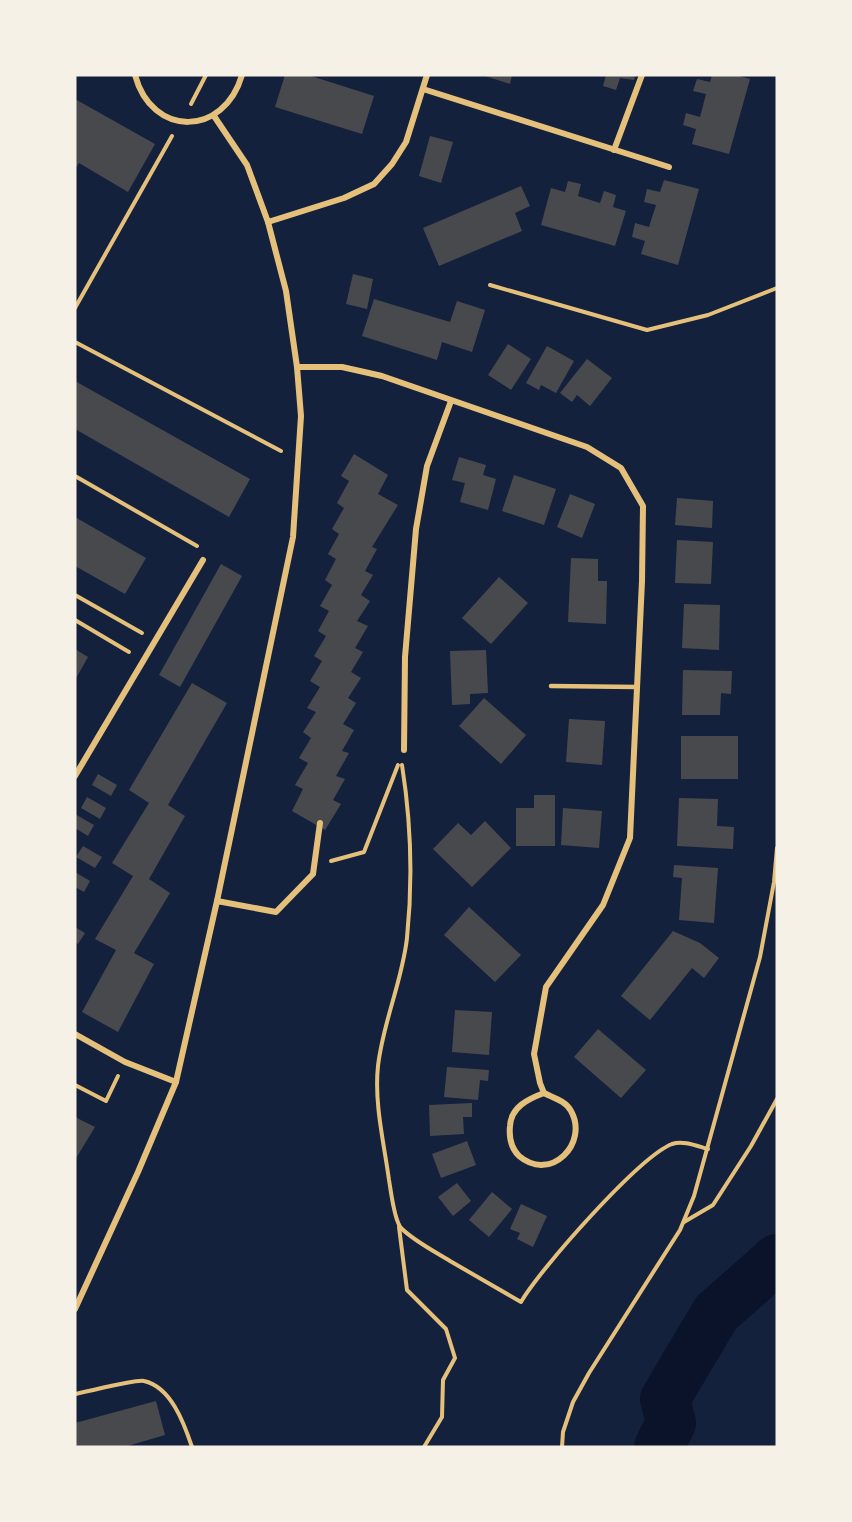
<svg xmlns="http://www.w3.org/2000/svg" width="852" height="1522" font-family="'Fira Sans',sans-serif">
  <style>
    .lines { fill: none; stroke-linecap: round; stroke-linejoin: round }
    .river { stroke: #0b132b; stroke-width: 50 }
    .building { fill: #48494c }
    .path { stroke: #e5c07b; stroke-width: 4 }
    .service { stroke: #e5c07b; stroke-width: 4.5 }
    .minor { stroke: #e5c07b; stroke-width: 6 }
  </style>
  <rect width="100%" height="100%" fill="#14213d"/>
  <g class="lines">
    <!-- river -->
    <polyline class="river" points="659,1447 671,1423 665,1399 716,1313 777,1259"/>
  </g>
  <!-- building -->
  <g class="building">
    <polygon points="285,75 308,75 374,96 362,134 275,107"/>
    <polygon points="482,75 512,75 510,84"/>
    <polygon points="606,75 635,75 634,80 620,78 616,90 603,86"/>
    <polygon points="712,75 735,75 750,79 729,154 692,144 696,129 683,125 686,113 700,117 706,94 693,91 697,79 710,82"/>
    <polygon points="75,99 155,144 128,192 79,163 75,169"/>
    <polygon points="430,136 453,142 441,183 419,176"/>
    <polygon points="664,180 699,189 678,265 641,254 645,241 632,237 635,223 649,227 656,205 644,202 647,189 660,192"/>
    <polygon points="568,181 581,184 578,196 600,203 604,191 616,195 613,207 626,211 615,246 541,225 551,188 565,192"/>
    <polygon points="521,186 530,206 515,213 522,231 439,266 423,228"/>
    <polygon points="353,274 373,279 367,309 346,304"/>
    <polygon points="374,299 450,322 457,301 485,310 472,352 442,342 437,360 362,336"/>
    <polygon points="508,344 531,359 511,390 488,375"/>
    <polygon points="547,346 574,361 556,393 541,385 539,390 526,383"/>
    <polygon points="587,359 612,378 590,406 577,395 572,402 560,393"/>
    <polygon points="75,381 250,479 229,517 75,429"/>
    <polygon points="354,454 388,475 378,494 398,505 372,547 377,549 365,571 373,575 361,595 370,601 357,621 368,626 355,648 363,652 351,672 361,678 348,698 356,703 343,724 354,730 342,751 349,753 336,776 345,779 333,800 341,804 325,830 292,811 303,789 295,785 308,763 299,758 311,738 303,732 316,712 307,708 320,687 310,681 322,661 314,656 326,636 318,631 329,611 320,606 332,585 325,580 336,559 328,554 339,534 332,529 344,508 337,503 349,481 341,476"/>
    <polygon points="459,457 486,465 483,475 496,479 488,510 460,502 465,483 452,480"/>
    <polygon points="514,475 556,489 544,525 502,511"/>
    <polygon points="570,494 595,504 582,538 557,527"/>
    <polygon points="677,498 713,501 712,528 675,525"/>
    <polygon points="75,517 146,558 125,594 75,566"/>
    <polygon points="677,540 713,542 711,584 675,583"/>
    <polygon points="571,558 598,559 598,581 607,581 606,624 568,622"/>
    <polygon points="221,564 242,576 180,687 159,675"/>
    <polygon points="499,577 528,603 491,644 462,618"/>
    <polygon points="684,604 720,605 719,650 682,648"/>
    <polygon points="75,649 88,657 75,680"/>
    <polygon points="486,650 488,693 470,694 470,704 452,705 450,651"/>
    <polygon points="683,670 732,671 731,694 721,693 720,715 682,715"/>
    <polygon points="192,683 227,703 168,805 185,816 149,879 170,893 134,953 154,964 118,1032 82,1012 116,950 95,939 133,876 112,863 149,803 129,790"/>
    <polygon points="484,698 526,735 501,764 459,726"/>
    <polygon points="569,719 605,721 602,765 566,762"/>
    <rect x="681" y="736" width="57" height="43"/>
    <polygon points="98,774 117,785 111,796 92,785"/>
    <polygon points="534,795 555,795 555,846 516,846 516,808 534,808"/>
    <polygon points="87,797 106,808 100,819 81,808"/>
    <polygon points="679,798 718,799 717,826 734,827 733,849 677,846"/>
    <polygon points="563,808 602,811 599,848 561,845"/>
    <polygon points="75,814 94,825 88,836 75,828"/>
    <polygon points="485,821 511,848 472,887 433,849 458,823 471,835"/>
    <polygon points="83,846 102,857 95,868 76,857"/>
    <polygon points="674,865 718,868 714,923 679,920 682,878 673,877"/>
    <polygon points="75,872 90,881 84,892 75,887"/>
    <polygon points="469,907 521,955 495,982 444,935"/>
    <polygon points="75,927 85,933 78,944 75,942"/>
    <polygon points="673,931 700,943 719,958 704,978 692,968 650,1020 621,996"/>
    <polygon points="455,1010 492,1012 489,1055 452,1052"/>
    <polygon points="598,1029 646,1070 621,1098 574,1057"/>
    <polygon points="447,1067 489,1070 488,1081 480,1080 478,1100 444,1097"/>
    <polygon points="472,1103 472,1117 463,1117 464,1134 430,1136 429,1105"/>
    <polygon points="75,1117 95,1127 75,1160"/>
    <polygon points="467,1141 476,1165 441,1178 432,1154"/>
    <polygon points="457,1183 471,1201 453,1216 438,1197"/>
    <polygon points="492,1192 512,1209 489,1237 469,1220"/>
    <polygon points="521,1204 547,1216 533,1247 517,1239 520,1233 510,1229"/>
    <polygon points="156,1401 165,1435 124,1447 75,1447 75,1423"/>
  </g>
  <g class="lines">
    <!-- path -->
    <g class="path">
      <polyline points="191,104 206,75"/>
      <polyline points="490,285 647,330 708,315 777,288"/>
      <polyline points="75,308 172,136"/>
      <polyline points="75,342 281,451"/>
      <polyline points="75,476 197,546"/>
      <polyline points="75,595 142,633"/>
      <polyline points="75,620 129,652"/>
      <path d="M402,765C411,822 413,880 407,938C402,982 383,1022 378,1066C374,1103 384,1143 389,1180C391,1191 394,1220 401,1228C414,1241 434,1251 450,1261C474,1275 497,1288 521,1302C540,1269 639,1157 672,1144C683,1140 697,1146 708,1149"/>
      <polyline points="331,861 364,852 398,765"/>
      <polyline points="75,1085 106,1101 118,1076"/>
      <polyline points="684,1222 713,1205 751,1146 777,1099"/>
      <polyline points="399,1227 407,1290 446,1329 455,1358 443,1380 442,1417 424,1447"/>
      <path d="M75,1394C87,1392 136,1379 144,1381C171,1387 184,1423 192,1447"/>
      <polyline points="562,1447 563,1432 573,1402 589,1373 680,1230 694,1196 760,957 774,882 777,848"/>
    </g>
    <!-- service -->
    <polyline class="service" points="551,686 637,687"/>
    <!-- minor -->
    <g class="minor">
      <path d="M135,75C152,138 224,137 242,75"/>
      <polyline points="423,89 669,167"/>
      <polyline points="214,116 247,165 268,222 286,291 297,367 301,416 293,537 217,901"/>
      <polyline points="614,150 642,75"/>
      <polyline points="268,222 344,198 374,184 392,164 406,142 427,75"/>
      <path d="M297,367H342L382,376L587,447L621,468L643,506L642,581L630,838L603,905L546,987L534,1054L540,1083L544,1093C554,1098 566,1101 571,1111C589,1143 551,1183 519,1156C511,1148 509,1136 510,1126C511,1107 528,1099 544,1093"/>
      <polyline points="404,750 405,657 416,529 427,466 451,401"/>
      <polyline points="75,776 203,560"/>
      <polyline points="75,1034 125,1062 176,1082"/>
      <polyline points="75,1309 138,1172 176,1082 217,901 276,912 313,874 320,823"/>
    </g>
  </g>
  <!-- border -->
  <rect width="852" height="1522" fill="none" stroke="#f6f1e7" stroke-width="153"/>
</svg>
